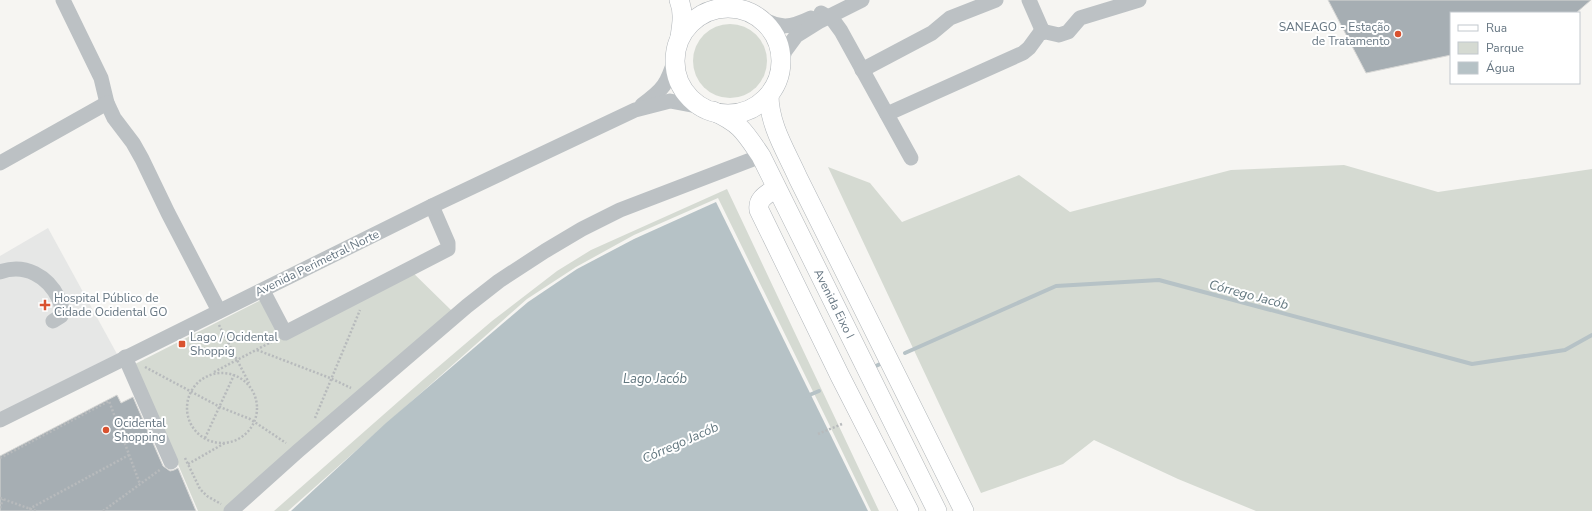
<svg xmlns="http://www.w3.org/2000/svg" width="1592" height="511" font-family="'Nunito Sans',sans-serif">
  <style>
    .built { fill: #e6e7e6 }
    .green { fill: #d5dad2 }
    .water { fill: #b6c2c6 }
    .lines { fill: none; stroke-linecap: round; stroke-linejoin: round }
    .stream { stroke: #b6c2c6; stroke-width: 4 }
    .building { fill: #a6aeb3; stroke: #d7d7d5 }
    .major-casing { stroke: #b0b5b9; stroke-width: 20 }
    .path { stroke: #b7babc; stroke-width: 2.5; stroke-dasharray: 2 2; stroke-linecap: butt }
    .minor { stroke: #bcc1c4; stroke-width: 15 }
    .major { stroke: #fff; stroke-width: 19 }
    .poi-dot { fill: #d9522f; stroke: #fff; stroke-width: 1.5 }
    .labels { text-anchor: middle; stroke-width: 4; stroke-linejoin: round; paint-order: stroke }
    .poi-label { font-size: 12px; fill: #667682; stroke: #fff; text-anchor: start }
    .street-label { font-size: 12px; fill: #667682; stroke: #fff }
    .water-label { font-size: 13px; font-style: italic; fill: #62777f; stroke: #fff }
  </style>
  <rect width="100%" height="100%" fill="#f6f5f2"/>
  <!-- built -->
  <polygon class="built" points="48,228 117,354 0,413 0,256"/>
  <!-- green -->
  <g class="green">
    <circle cx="730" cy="61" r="37"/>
    <polygon points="1344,165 1438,192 1592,169 1592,511 1256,511 1178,479 1094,440 1063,464 981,493 828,167 870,183 902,222 1019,175 1070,212 1231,170"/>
    <polygon points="727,189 879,511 871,511 827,420 718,198 634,235 576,267 527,299 288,511 274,511 424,379 492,321 557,271 591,250"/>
    <polygon points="404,264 452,311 228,511 198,511 135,364 263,299 283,327"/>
  </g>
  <!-- water -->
  <polygon class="water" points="716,202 868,511 291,511 386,423 528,302 577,269 634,239"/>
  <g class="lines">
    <!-- stream -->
    <g class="stream">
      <polyline points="905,353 1056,286 1159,280 1472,364 1565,350 1592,335"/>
      <polyline points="876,366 880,364"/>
      <polyline points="807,396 819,391"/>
    </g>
  </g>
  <!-- building -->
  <g class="building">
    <polygon points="1328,0 1591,0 1576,13 1451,13 1451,55 1366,73"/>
    <polygon points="117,395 121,403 133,397 163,466 170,471 174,470 178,468 196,511 0,511 0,456"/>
  </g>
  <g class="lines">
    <defs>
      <g id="major">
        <path d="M679,0C684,12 682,24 680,37"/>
        <circle cx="728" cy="61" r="53"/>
        <path d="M769,95C769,125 786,151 798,178L964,511"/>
        <path id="s1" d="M713,111C741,124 744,131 761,156L937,511"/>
        <path d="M776,188C768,194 757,198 759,210L840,376L909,511"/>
      </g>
    </defs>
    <!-- major casing -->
    <use href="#major" class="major-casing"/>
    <!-- path -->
    <g class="path">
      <polyline points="219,325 249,383"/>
      <polyline points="257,350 330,378 351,388"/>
      <polyline points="145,367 220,407 250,419 286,443"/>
      <polyline points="214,372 275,340"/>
      <circle cx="222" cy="408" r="35"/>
      <polyline points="315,418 360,310"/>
      <polyline points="818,434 842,424"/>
      <polyline points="205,438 234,375"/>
      <polyline points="0,458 109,401 140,484"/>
      <polyline points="185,458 200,489 207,496 221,504"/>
      <polyline points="188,464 225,443"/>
      <polyline points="0,498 36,511"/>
      <polyline points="0,508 3,499"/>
      <polyline points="29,509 129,455"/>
      <polyline points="103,511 161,469"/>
    </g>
    <!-- minor -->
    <g class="minor">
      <polyline points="63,0 101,78 107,103 114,118 133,143 142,159 168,213 219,311"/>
      <polyline points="1029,0 1043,32"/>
      <polyline points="821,13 833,20 841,31 911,158"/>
      <path d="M760,18C781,29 790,28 811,18"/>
      <polyline points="781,63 785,51 796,36 820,21 862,0"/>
      <polyline points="862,70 932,33 950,18 996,0"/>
      <path d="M642,105C664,89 667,84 675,59"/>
      <polyline points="887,114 1023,53 1029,48 1040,33 1046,32 1059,35 1068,32 1080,18 1139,0"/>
      <polyline points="0,163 107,103"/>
      <path d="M0,272C25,263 48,276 59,299C61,305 64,310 61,316L53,321"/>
      <polyline points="263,291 285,333 448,249 448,243 432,206"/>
      <polyline points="125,357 171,462"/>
      <polyline points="0,420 432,206 635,110 670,101 702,107"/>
      <polyline points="231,511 298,451 467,306 499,281 545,251 582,229 620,210 761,156"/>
    </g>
    <!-- major -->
    <use href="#major" class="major"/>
  </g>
  <!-- markers -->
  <g class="poi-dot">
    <circle cx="1398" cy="34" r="4"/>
    <path d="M43 299h4v4h4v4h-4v4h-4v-4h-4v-4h4z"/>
    <rect x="178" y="340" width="8" height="8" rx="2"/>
    <circle cx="106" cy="430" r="4"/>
  </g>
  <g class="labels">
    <!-- poi labels -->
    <g class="poi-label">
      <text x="1390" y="31" text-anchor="end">SANEAGO - Estação<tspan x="1390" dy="14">de Tratamento</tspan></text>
      <text x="54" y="302">Hospital Público de<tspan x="54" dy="14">Cidade Ocidental GO</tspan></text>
      <text x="190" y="341">Lago / Ocidental<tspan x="190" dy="14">Shoppig</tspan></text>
      <text x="114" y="427">Ocidental<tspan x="114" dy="14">Shopping</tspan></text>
    </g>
    <!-- street labels -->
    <g class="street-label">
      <text transform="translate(317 263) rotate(-26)" y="4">Avenida Perimetral Norte</text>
      <text dy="4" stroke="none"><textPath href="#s1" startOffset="232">Avenida Eixo I</textPath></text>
    </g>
    <!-- water labels -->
    <g class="water-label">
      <text transform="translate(1249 294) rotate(15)" y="5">Córrego Jacób</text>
      <text x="655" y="383">Lago Jacób</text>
      <text transform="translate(680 442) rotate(-24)" y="5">Córrego Jacób</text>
    </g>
  </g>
  <!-- legend -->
  <rect x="1450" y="12" width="130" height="72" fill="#ffffff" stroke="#c2c8cd"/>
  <rect x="1458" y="25" width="20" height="6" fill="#ffffff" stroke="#c2c8cd"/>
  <text x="1486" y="32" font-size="12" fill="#667682">Rua</text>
  <rect x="1458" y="42" width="20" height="12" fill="#d5dad2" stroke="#c2c8cd"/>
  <text x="1486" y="52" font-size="12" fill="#667682">Parque</text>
  <rect x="1458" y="62" width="20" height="12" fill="#b6c2c6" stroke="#c2c8cd"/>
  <text x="1486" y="72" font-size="12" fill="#667682">Água</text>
</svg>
